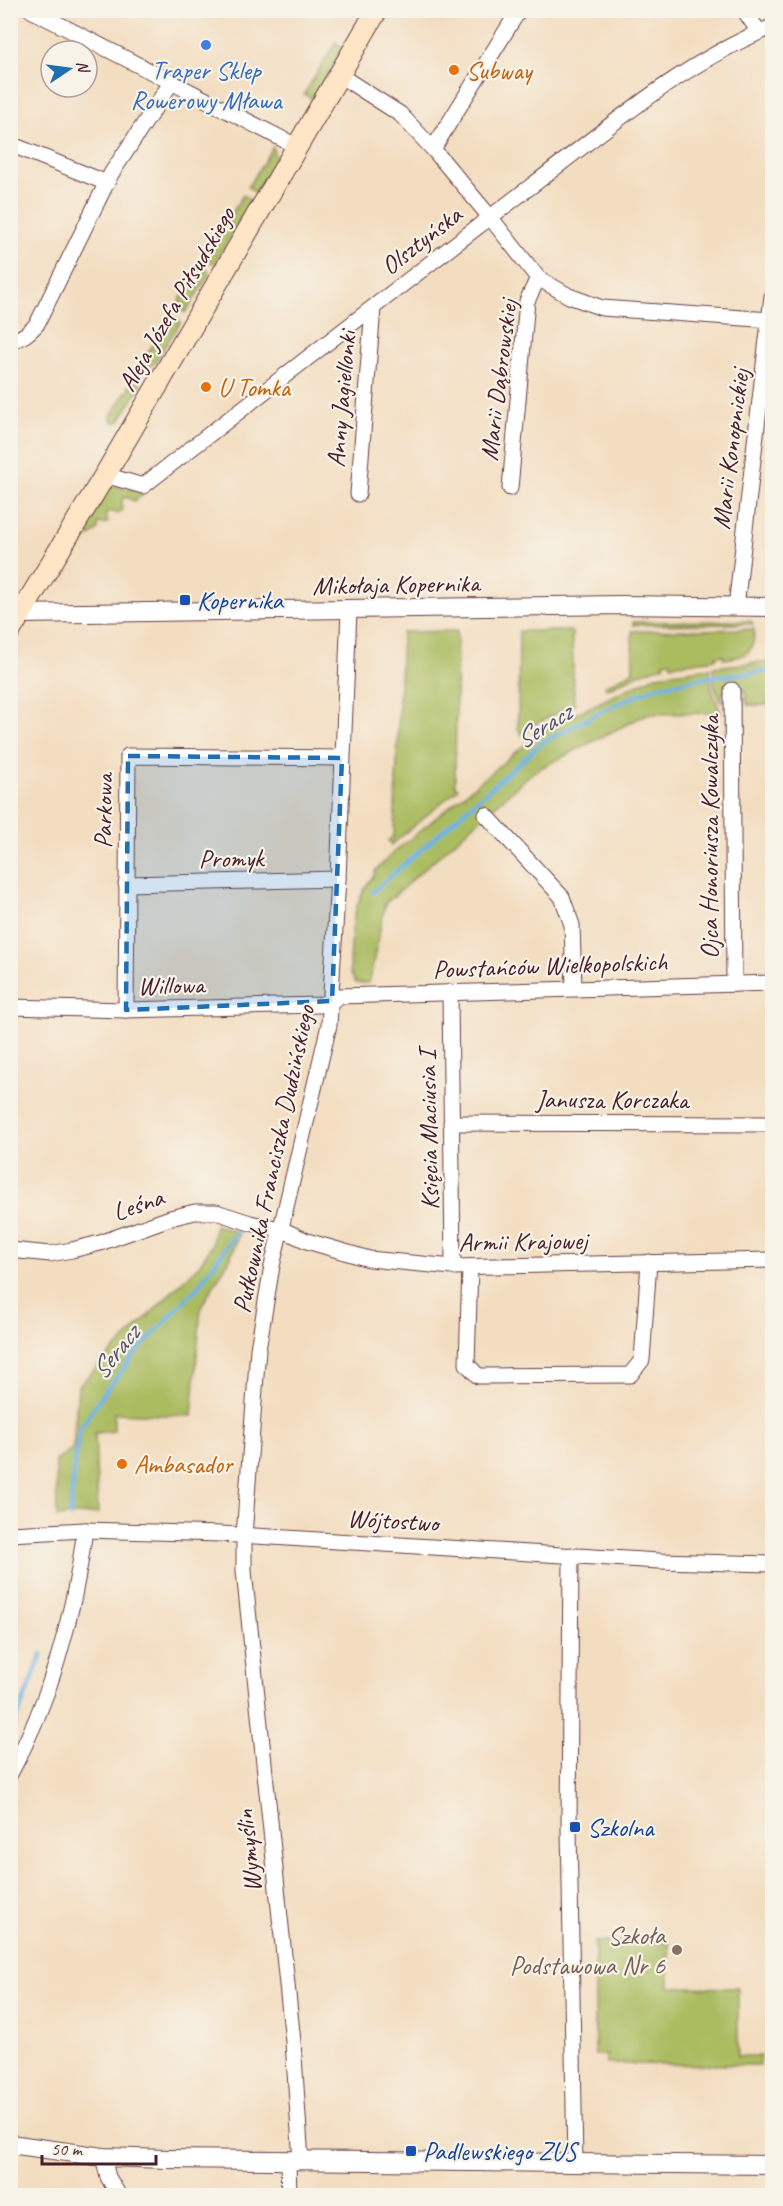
<svg xmlns="http://www.w3.org/2000/svg" width="783" height="2206" font-family="Caveat,sans-serif">
  <style>
    .green { fill: #aabc60; stroke: #7a6e46; stroke-width: 1.5 }
    .lines { fill: none; stroke-linecap: round; stroke-linejoin: round }
    .stream { stroke: #6eb3e4; stroke-width: 4.5 }
    .minor-casing { stroke: #633c41; stroke-width: 17 }
    .tertiary-casing { stroke: #633c41; stroke-width: 20 }
    .secondary-casing { stroke: #633c41; stroke-width: 23 }
    .minor { stroke: #fff; stroke-width: 15 }
    .tertiary { stroke: #fff; stroke-width: 18 }
    .secondary { stroke: #fee5c5; stroke-width: 21 }
    .marked { fill: #1f6fb2; fill-opacity: 0.2; stroke: #1f6fb2; stroke-width: 4.5; stroke-dasharray: 12 8; stroke-linejoin: round }
    .shop-dot { fill: #3f7fe0; stroke: #f7f3e8; stroke-width: 2 }
    .food-dot { fill: #e8710a; stroke: #f7f3e8; stroke-width: 2 }
    .transit-dot { fill: #1a4fb4; stroke: #f7f3e8; stroke-width: 2 }
    .education-dot { fill: #8d6e63; stroke: #f7f3e8; stroke-width: 2 }
    .labels { text-anchor: middle; stroke-width: 4.5; stroke-linejoin: round; paint-order: stroke }
    .shop-label { font-size: 26px; fill: #366cbe; stroke: #f7f3e8 }
    .food-label { font-size: 26px; fill: #c56008; stroke: #f7f3e8; text-anchor: start }
    .street-label { font-size: 26px; fill: #4a1f2b; stroke: #f7f3e8 }
    .transit-label { font-size: 26px; fill: #164399; stroke: #f7f3e8; text-anchor: start }
    .education-label { font-size: 26px; fill: #785e54; stroke: #f7f3e8; text-anchor: end }
    .water-label { font-size: 27px; font-style: italic; fill: #57536c; stroke: #f7f3e8 }
  </style>
  <rect width="100%" height="100%" fill="#f7f3e8"/>
  <filter id="ink" filterUnits="userSpaceOnUse"><feTurbulence type="fractalNoise" baseFrequency=".0167" numOctaves="2"/><feDisplacementMap in="SourceGraphic" scale="12" xChannelSelector="R" yChannelSelector="G"/><feConvolveMatrix kernelMatrix="1 2 1 2 8 2 1 2 1" color-interpolation-filters="sRGB"/></filter>
  <filter id="wash" filterUnits="userSpaceOnUse"><feTurbulence type="fractalNoise" baseFrequency=".008" numOctaves="4" result="noise"/><feDisplacementMap in="SourceGraphic" scale="24" xChannelSelector="R" yChannelSelector="G"/><feGaussianBlur stdDeviation="1.35" result="paint"/><feColorMatrix in="noise" values="0 0 0 0 0 0 0 0 0 0 0 0 0 0 0 0 0 1.4 0 .05"/><feComposite in="paint" operator="in"/></filter>
  <g filter="url(#wash)">
    <rect width="100%" height="100%" fill="#f3ddc0"/>
    <!-- green -->
    <g class="green">
      <polygon points="336,42 343,48 312,99 304,94"/>
      <polygon points="273,147 276,161 255,193 248,187"/>
      <polygon points="243,195 249,199 250,204 215,262 212,263 205,258"/>
      <polygon points="200,266 208,271 209,275 186,312 184,312 176,307"/>
      <polygon points="171,316 180,321 180,323 153,365 150,366 142,362"/>
      <polygon points="134,379 141,384 140,387 119,422 116,423 111,420 111,416"/>
      <polygon points="115,486 139,491 143,495 134,501 126,497 122,499 122,510 118,514 109,511 105,515 108,522 103,524 98,523 98,530 74,548 109,487"/>
      <polygon points="751,621 753,624 633,625 633,622"/>
      <path d="M754,629C755,654 747,656 724,659L723,655L716,656V659L671,665V661L664,662V666L643,672L607,689L605,686L633,671L632,631Z"/>
      <polygon points="457,631 455,785 458,789 391,845 388,841 394,835 402,632"/>
      <polygon points="519,631 571,631 572,634 574,704 532,726 522,735 518,729"/>
      <polygon points="772,661 772,705 747,705 745,690 723,692 721,702 714,685 713,667"/>
      <path d="M710,668L711,687L721,713L647,714L533,772L385,904L369,983H356L350,973C351,936 350,903 375,874V871L393,853L544,729L657,675Z"/>
      <polygon points="215,1225 239,1233 230,1259 201,1307 192,1416 114,1413 114,1431 95,1433 98,1513 57,1517 56,1461 73,1448 78,1386 199,1265 212,1245"/>
      <polygon points="595,1942 669,1942 669,1987 738,1988 738,2056 760,2056 760,2065 606,2064 606,2055 595,2055"/>
    </g>
    <g class="lines">
      <!-- stream -->
      <g class="stream">
        <polyline points="373,892 542,743 602,711 656,687 708,677 772,671"/>
        <polyline points="70,1516 75,1458 80,1429 103,1394 135,1354 198,1287 237,1232"/>
        <polyline points="10,1735 42,1654"/>
      </g>
    </g>
  </g>
  <g filter="url(#ink)">
    <g class="lines">
      <defs>
        <g id="minor">
          <polyline points="31,10 296,146"/>
          <polyline points="744,10 759,32"/>
          <polyline points="339,75 400,114 433,149 490,217 538,278 569,296 602,308 772,320"/>
          <polyline points="10,144 107,183"/>
          <polyline points="433,149 519,10"/>
          <path d="M10,339C21,341 30,331 37,324L111,174L171,83"/>
          <path d="M105,475L143,486C273,385 403,283 534,184C609,127 684,62 772,27"/>
          <polyline points="510,488 527,301 538,278"/>
          <polyline points="358,494 373,308"/>
          <polyline points="736,607 772,296"/>
          <polyline points="732,690 734,984"/>
          <polyline points="486,815 562,897 572,925 574,988"/>
          <polyline points="126,884 338,879"/>
          <polyline points="450,992 453,1267"/>
          <polyline points="10,1007 126,1010 319,1005 332,1001 339,996 772,983"/>
          <polyline points="126,1010 128,756 342,758"/>
          <polyline points="451,1123 772,1124"/>
          <polyline points="10,1250 50,1254 72,1250 100,1243 170,1218 195,1212 216,1212 250,1223 281,1229 307,1241 369,1259 453,1267 772,1260"/>
          <polyline points="470,1267 467,1364 478,1376 630,1375 642,1360 649,1262"/>
          <polyline points="10,1534 85,1530 221,1534 659,1561 772,1564"/>
          <polyline points="571,1555 569,1828 575,2164"/>
          <path d="M10,1774C51,1699 74,1615 85,1530"/>
          <polyline points="103,2157 108,2177 119,2196"/>
          <polyline points="288,2161 289,2196"/>
          <polyline points="301,2161 293,2042 244,1571 244,1536 258,1349 272,1266 329,1025 338,879 349,610"/>
        </g>
        <g id="tertiary">
          <polyline points="10,612 20,614 622,605 772,607"/>
          <polyline points="10,2144 103,2157 167,2159 772,2165"/>
        </g>
        <polyline id="secondary" points="10,631 105,475 377,10"/>
      </defs>
      <!-- minor casing -->
      <use href="#minor" class="minor-casing"/>
      <!-- tertiary casing -->
      <use href="#tertiary" class="tertiary-casing"/>
      <!-- secondary casing -->
      <use href="#secondary" class="secondary-casing"/>
      <!-- minor -->
      <use href="#minor" class="minor"/>
      <!-- tertiary -->
      <use href="#tertiary" class="tertiary"/>
      <!-- secondary -->
      <use href="#secondary" class="secondary"/>
    </g>
  </g>
  <!-- marked area -->
  <path class="marked" d="M128,756L342,758L332,1001L126,1010Z"/>
  <!-- markers -->
  <circle class="shop-dot" cx="206" cy="45" r="6"/>
  <g class="food-dot">
    <circle cx="454" cy="70" r="6"/>
    <circle cx="206" cy="387" r="6"/>
    <circle cx="122" cy="1464" r="6"/>
  </g>
  <g class="transit-dot">
    <rect x="179" y="594" width="12" height="12" rx="3"/>
    <rect x="569" y="1821" width="12" height="12" rx="3"/>
    <rect x="405" y="2145" width="12" height="12" rx="3"/>
  </g>
  <circle class="education-dot" cx="677" cy="1950" r="6"/>
  <g class="labels">
    <!-- shop labels -->
    <g class="shop-label">
      <text x="206" y="79">Traper Sklep<tspan x="206" dy="30">Rowerowy Mława</tspan></text>
    </g>
    <!-- food labels -->
    <g class="food-label">
      <text x="466" y="79">Subway</text>
      <text x="218" y="396">U Tomka</text>
      <text x="134" y="1473">Ambasador</text>
    </g>
    <!-- street labels -->
    <g class="street-label">
      <text transform="translate(421 240) rotate(-38)" y="9">Olsztyńska</text>
      <text transform="translate(176 299) rotate(-60)" y="9">Aleja Józefa Piłsudskiego</text>
      <text transform="translate(498 380) rotate(-83)" y="9">Marii Dąbrowskiej</text>
      <text transform="translate(341 399) rotate(-85)" y="9">Anny Jagiellonki</text>
      <text transform="translate(730 449) rotate(-83)" y="9">Marii Konopnickiej</text>
      <text transform="translate(396 584) rotate(-1)" y="9">Mikołaja Kopernika</text>
      <text transform="translate(103 811) rotate(-89)" y="9">Parkowa</text>
      <text transform="translate(709 837) rotate(-90)" y="9">Ojca Honoriusza Kowalczyka</text>
      <text transform="translate(231 858) rotate(-1)" y="9">Promyk</text>
      <text transform="translate(550 965) rotate(-2)" y="9">Powstańców Wielkopolskich</text>
      <text transform="translate(171 985) rotate(-1)" y="9">Willowa</text>
      <text x="612" y="1108">Janusza Korczaka</text>
      <text transform="translate(428 1130) rotate(-91)" y="9">Księcia Maciusia I</text>
      <text transform="translate(273 1159) rotate(-78)" y="9">Pułkownika Franciszka Dudzińskiego</text>
      <text transform="translate(138 1204) rotate(-19)" y="9">Leśna</text>
      <text transform="translate(523 1241) rotate(-1)" y="9">Armii Krajowej</text>
      <text transform="translate(393 1520) rotate(3)" y="9">Wójtostwo</text>
      <text transform="translate(248 1851) rotate(-96)" y="9">Wymyślin</text>
    </g>
    <!-- transit labels -->
    <g class="transit-label">
      <text x="197" y="609">Kopernika</text>
      <text x="587" y="1836">Szkolna</text>
      <text x="423" y="2160">Padlewskiego ZUS</text>
    </g>
    <!-- education labels -->
    <g class="education-label">
      <text x="665" y="1944">Szkoła<tspan x="665" dy="30">Podstawowa Nr 6</tspan></text>
    </g>
    <!-- water labels -->
    <g class="water-label">
      <text transform="translate(543 726) rotate(-32)" y="9">Seracz</text>
      <text transform="translate(115 1352) rotate(-51)" y="9">Seracz</text>
    </g>
  </g>
  <!-- margin -->
  <rect width="783" height="2206" fill="none" stroke="#f7f3e8" stroke-width="36"/>
  <!-- north arrow -->
  <g transform="translate(69 69) rotate(77)"><circle r="28" fill="#f7f3e8" stroke="#b29e9c" stroke-width="1.5"/>
  <path d="M0-4.5L10 22L0 15L-10 22Z" fill="#1f6fb2"/>
  <text y="-9" font-size="16" font-weight="bold" text-anchor="middle" fill="#4a1f2b">N</text>
  </g>
  <!-- scale -->
  <path d="M42 2155v9h114v-9" fill="none" stroke="#4a1f2b" stroke-width="3"/>
  <text x="51" y="2155" font-size="18" fill="#4a1f2b" stroke="#f7f3e8" stroke-width="4.5" paint-order="stroke">50 m</text>
</svg>
